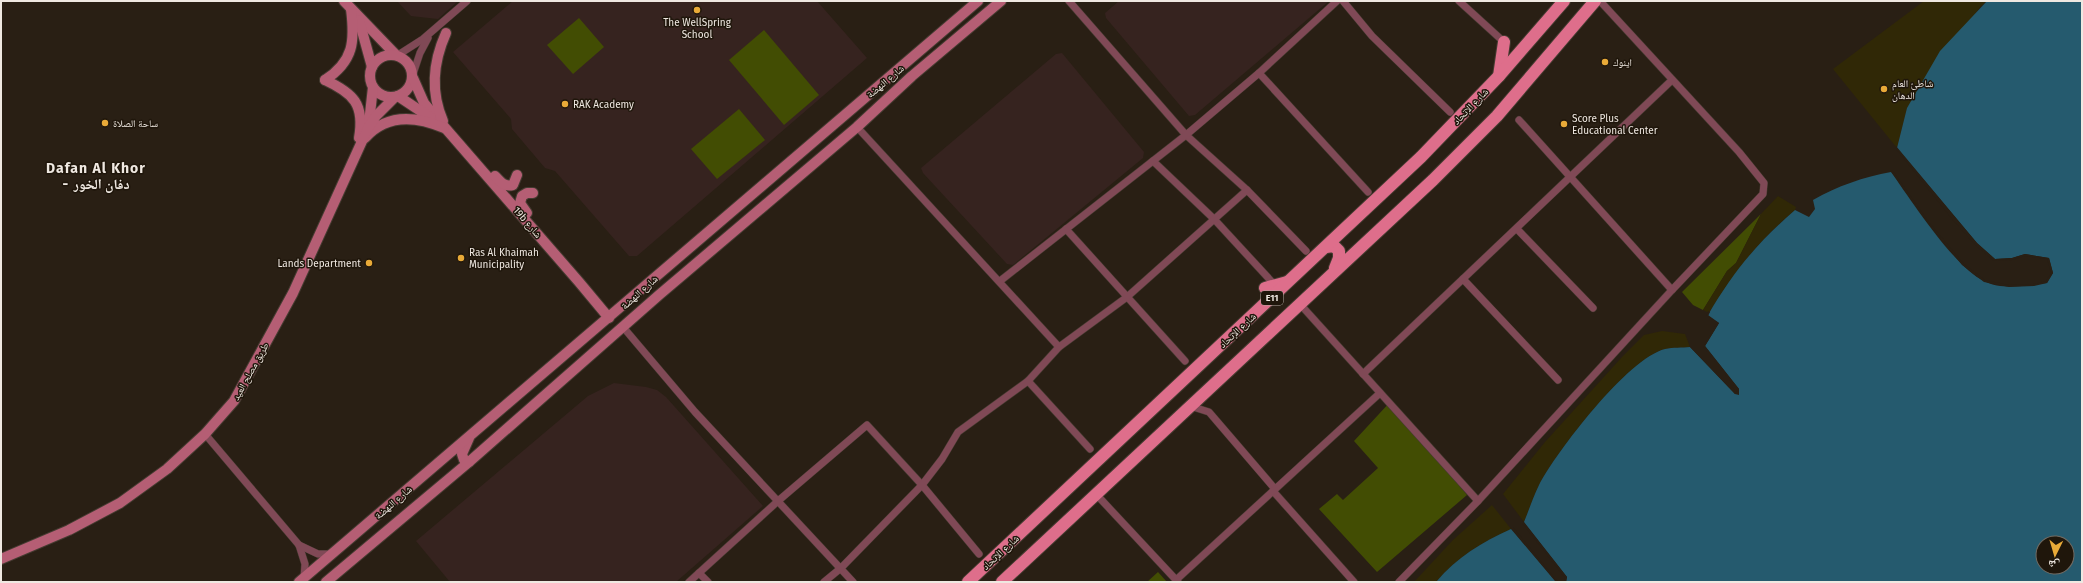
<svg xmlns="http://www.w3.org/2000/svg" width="2083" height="583" font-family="'Fira Sans','Noto Naskh Arabic',sans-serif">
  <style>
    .education { fill: #36231f }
    .green { fill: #424d03 }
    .sand { fill: #302806 }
    .water { fill: #255a6e; fill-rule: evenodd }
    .pier { fill: #291f14 }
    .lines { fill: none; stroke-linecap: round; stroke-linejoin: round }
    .street-casing { stroke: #453b31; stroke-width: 8 }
    .secondary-casing { stroke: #453b31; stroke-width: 12 }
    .primary-casing { stroke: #453b31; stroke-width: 14 }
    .street { stroke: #804956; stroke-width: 7 }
    .secondary { stroke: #b55e74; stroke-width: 10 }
    .primary { stroke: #de6e8b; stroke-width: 12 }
    .poi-dot { fill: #e9aa38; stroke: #1f160b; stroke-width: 1.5 }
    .labels { text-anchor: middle; stroke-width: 3; stroke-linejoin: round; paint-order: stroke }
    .shield { fill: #1f160b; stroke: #b1a9a1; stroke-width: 1 }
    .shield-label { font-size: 9px; font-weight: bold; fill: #efe8e1 }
    .poi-label { font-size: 10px; fill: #efe8e1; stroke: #1f160b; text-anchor: start }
    .street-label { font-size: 10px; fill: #efe8e1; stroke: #1f160b }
    .district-label { font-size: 14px; font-weight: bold; letter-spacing: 1px; fill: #efe8e1; stroke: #1f160b }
  </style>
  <rect width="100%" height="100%" fill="#291f14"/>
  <!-- education -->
  <g class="education">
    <polygon points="397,1 458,1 438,19 411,16"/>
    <polygon points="513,1 817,1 867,58 637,256 629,256 555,171 545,168 512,129 511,119 453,52"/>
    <polygon points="1119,1 1329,1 1195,115 1189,116 1106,18 1105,13"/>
    <polygon points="1062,53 1144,152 1143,158 1013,265 1007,264 923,173 921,168 1056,54"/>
    <polygon points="614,383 646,387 657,390 666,397 763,506 676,582 450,582 416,541 588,396"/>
  </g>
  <!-- green -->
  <g class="green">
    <polygon points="579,18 604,47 573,74 547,45"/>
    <polygon points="764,30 819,95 784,125 729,60"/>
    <polygon points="739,109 765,140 717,179 691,149"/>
    <polygon points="1761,214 1736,263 1727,271 1703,310 1693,305 1682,292"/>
    <polygon points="1391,401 1467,495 1377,572 1319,509 1337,494 1343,500 1378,468 1354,441"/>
    <polygon points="1158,572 1167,582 1147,582"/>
  </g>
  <!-- sand -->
  <g class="sand">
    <polygon points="1924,1 1987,1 1980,7 1907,108 1897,148 1833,69"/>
    <path d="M1778,196L1796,207L1795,210C1757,242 1735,271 1709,313L1703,310L1727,271L1736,263L1761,214Z"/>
    <path d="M1662,331L1685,334L1690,347C1682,348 1673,347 1665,349C1628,358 1557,451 1539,485C1533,497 1529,510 1524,522L1503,494L1545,442L1622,357L1644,335Z"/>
    <path d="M1492,505L1511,529C1482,542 1457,557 1436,582H1414L1453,540Z"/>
  </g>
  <!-- water -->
  <g class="water">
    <path d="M1987,1H2082V582H1566L1567,577L1524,522C1529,510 1533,497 1539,485C1557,451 1628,358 1665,349C1673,347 1682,348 1690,347L1735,394H1739V389L1705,346L1719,323L1708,315C1733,272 1757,243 1795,210L1809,217L1815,209L1813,200C1837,186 1864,177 1891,172C1911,200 1954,267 1984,281C2003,291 2027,285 2047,283L2053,273L2049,258L2025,254L2012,258L1995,259L1977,243L1897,148L1907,108L1940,51ZM2043,543H2067V567H2043Z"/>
    <path d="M1511,529L1556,582H1436C1457,557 1482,542 1511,529Z"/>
  </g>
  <!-- pier -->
  <g class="pier">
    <polygon points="1896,146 1977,243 1995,259 2012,258 2025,254 2049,258 2053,273 2047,283 2034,286 2009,287 1984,282 1962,265 1928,223 1890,170 1893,171 1929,222 1964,264 1985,280 2009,285 2033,284 2046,281 2051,273 2047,259 2025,256 2012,260 1994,261 1975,245 1952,219 1896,149"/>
    <polygon points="1708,311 1710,312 1708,316 1719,323 1705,346 1739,389 1739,395 1735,394 1690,347 1689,345 1737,392 1737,390 1703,347 1716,324 1706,316"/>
    <polygon points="1522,520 1567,577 1566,582 1564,582 1565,578 1522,523"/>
    <polygon points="1510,527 1513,527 1558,582 1556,582"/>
  </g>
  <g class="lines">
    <defs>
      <g id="street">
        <polyline points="1069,1 1186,135 1247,190 1306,251"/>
        <polyline points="1343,1 1372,36 1450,112"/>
        <polyline points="1459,1 1504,42"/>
        <polyline points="398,55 423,39 467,1"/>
        <polyline points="1259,73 1368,192"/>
        <polyline points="413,74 420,53 428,38"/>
        <polyline points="1519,120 1672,290 1763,194 1764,183 1739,152 1600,1"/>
        <polyline points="857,127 1059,347"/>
        <polyline points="1153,161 1214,219 1272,282"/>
        <polyline points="1066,229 1185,361"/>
        <polyline points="1517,229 1593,308"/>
        <polyline points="1463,279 1558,380"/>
        <polyline points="1000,281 1186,135 1259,73 1337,1"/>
        <polyline points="1299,303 1478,501"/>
        <polyline points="623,327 695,412 853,582"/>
        <polyline points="1363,374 1672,80"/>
        <polyline points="1028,381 1090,449"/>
        <polyline points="1190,406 1209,412 1275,489"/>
        <polyline points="205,434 299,545 305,564 304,578"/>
        <polyline points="1273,491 1354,582"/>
        <polyline points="1095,493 1178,582"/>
        <polyline points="299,545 318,554 332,554"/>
        <polyline points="699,573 708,582"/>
        <polyline points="1176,580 1380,393"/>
        <polyline points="689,582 778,501 867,425 922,485 979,554"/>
        <polyline points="824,582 841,568 922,485 942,459 958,432 1028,381 1059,347 1127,297 1247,190"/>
        <polyline points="1399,582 1478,501 1672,290"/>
      </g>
      <g id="secondary">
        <polyline points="344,1 395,54"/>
        <polyline points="359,20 372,67"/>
        <circle cx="391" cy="76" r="21"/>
        <polyline points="413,78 424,103 434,115 579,282 609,318"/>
        <path d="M325,80C353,93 365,104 359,138"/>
        <path d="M325,80C354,61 355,41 351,9"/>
        <polyline points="398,96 431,118"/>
        <path d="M443,121C430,91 433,62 446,33"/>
        <polyline points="369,123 373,87"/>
        <path d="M365,138C387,113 416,116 444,128"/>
        <path d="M495,176C501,182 504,187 513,185L517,175"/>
        <polyline points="527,213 520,203 522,196 527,193 533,193"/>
        <polyline points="469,462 464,460 462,454 469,438"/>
        <polyline points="1,559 69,530 120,503 167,469 205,434 234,401 293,293 368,128 376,116 395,97"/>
        <polyline points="299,582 978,1"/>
        <polyline points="326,582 469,462 659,295 857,127 912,76 1001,1"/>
      </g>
      <g id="primary">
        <polyline points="1499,76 1504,42"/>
        <polyline points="1326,247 1334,246 1339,251 1339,258 1335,268"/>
        <polyline points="1265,288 1287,282"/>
        <polyline points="968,582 1421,157 1499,76 1564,1"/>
        <polyline points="1002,582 1433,180 1497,116 1595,1"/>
      </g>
    </defs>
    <!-- street casing -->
    <use href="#street" class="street-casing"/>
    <!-- secondary casing -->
    <use href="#secondary" class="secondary-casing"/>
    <!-- primary casing -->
    <use href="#primary" class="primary-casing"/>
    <!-- street -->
    <use href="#street" class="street"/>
    <!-- secondary -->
    <use href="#secondary" class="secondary"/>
    <!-- primary -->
    <use href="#primary" class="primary"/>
  </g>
  <!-- markers -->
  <g class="poi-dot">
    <circle cx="697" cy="10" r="4"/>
    <circle cx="1605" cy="62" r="4"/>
    <circle cx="1884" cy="89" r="4"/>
    <circle cx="565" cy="104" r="4"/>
    <circle cx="105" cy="123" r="4"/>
    <circle cx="1564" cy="124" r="4"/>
    <circle cx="461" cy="258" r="4"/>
    <circle cx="369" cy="263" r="4"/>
  </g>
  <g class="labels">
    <!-- shield labels -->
    <rect class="shield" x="1261" y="291" width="22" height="14" rx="3"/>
    <g class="shield-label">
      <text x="1272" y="301">E11</text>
    </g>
    <!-- poi labels -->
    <g class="poi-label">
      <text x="697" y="26" text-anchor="middle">The WellSpring<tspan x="697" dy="12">School</tspan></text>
      <text x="1613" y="66">اينوك</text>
      <text x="1892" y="87">شاطئ العام<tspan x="1892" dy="12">الدهان</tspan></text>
      <text x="573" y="108">RAK Academy</text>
      <text x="1572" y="122">Score Plus<tspan x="1572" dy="12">Educational Center</tspan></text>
      <text x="113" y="127">ساحة الصلاة</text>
      <text x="469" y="256">Ras Al Khaimah<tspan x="469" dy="12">Municipality</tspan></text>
      <text x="361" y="267" text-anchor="end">Lands Department</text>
    </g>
    <!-- street labels -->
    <g class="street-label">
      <text transform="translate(885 81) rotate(-40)" y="4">شارع النهضة</text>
      <text transform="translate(1470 106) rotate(-46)" y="4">شارع الإتحاد</text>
      <text transform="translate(528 222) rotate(49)" y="4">19b شارع</text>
      <text transform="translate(639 292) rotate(-42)" y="4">شارع النهضة</text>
      <text transform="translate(1237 330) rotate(-43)" y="4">شارع الإتحاد</text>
      <text transform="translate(250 371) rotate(-61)" y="4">طريق مصلح العيد</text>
      <text transform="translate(393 502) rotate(-41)" y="4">شارع النهضة</text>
      <text transform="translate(1000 552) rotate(-43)" y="4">شارع الإتحاد</text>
    </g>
    <!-- district labels -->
    <g class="district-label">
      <text x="96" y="173">Dafan Al Khor<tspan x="96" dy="16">- دفان الخور</tspan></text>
    </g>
  </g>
  <!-- border -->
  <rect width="2083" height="583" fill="none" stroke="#efe8e1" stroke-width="4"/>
  <!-- north arrow -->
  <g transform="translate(2055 555) rotate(185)"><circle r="19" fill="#1f160b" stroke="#726a61"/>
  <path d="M0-3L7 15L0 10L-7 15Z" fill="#e9aa38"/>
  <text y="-6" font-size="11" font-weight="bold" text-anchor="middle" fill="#efe8e1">ش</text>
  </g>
</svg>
